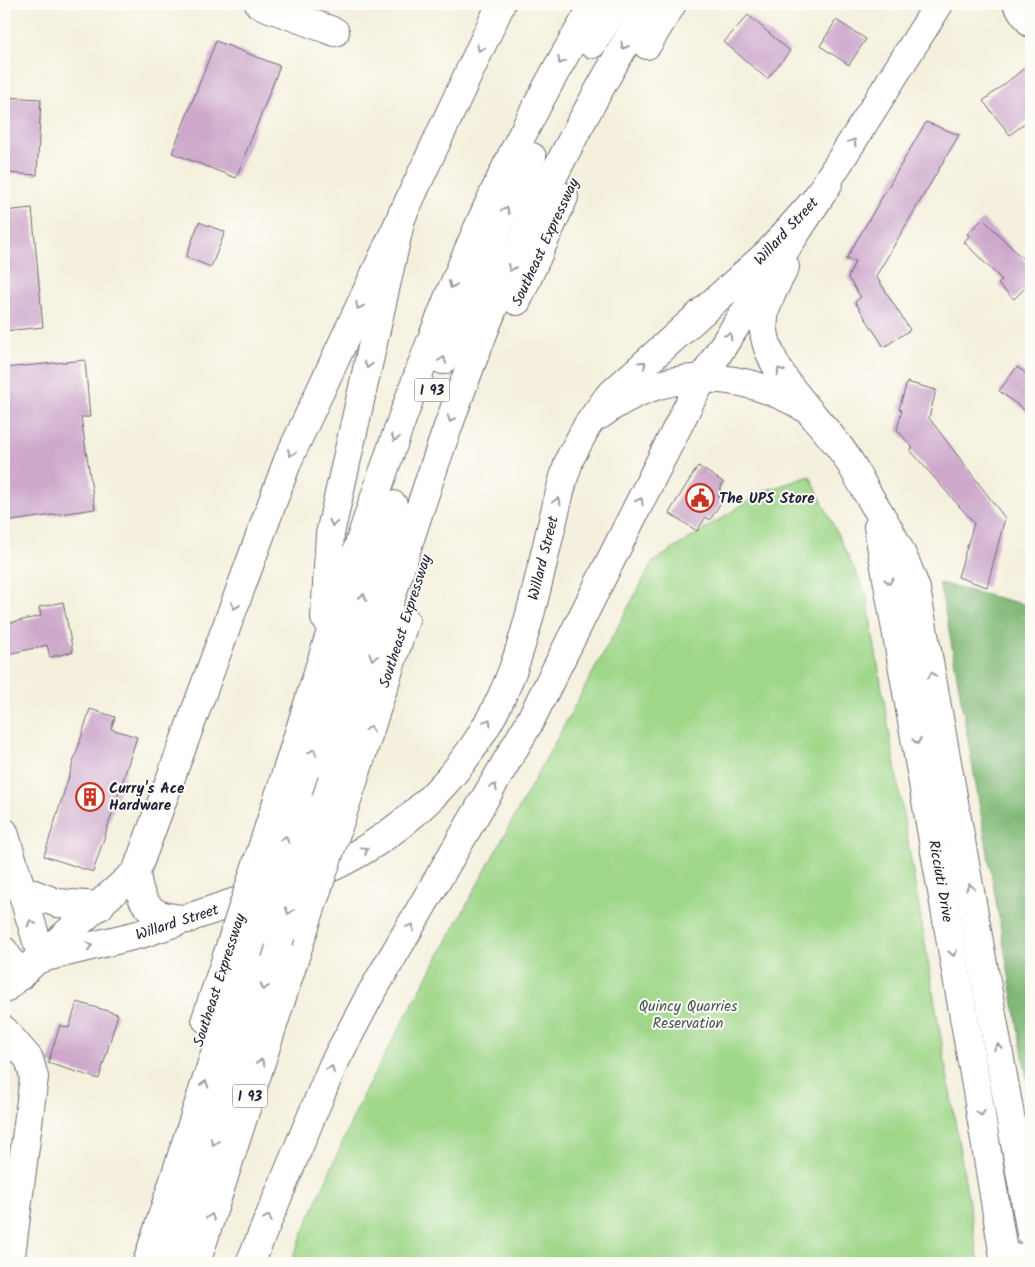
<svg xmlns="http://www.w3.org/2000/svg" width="1035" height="1267" font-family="Kalam,sans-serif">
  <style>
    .green { fill: #9fd789; stroke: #607c62 }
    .forest { fill: #7fb875; stroke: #506d58 }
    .building { fill: #cda8cc }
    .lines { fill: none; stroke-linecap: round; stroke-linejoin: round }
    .minor-casing { stroke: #6c6a74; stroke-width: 30 }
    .major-casing { stroke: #6c6a74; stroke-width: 30 }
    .highway-casing { stroke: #6c6a74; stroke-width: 30 }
    .minor { stroke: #fff; stroke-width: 28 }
    .major { stroke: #fff; stroke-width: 28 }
    .highway { stroke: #fff; stroke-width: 28 }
    .highway-bridge-casing { stroke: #6c6a74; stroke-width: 30; stroke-linecap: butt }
    .highway-bridge { stroke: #fff; stroke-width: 28 }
    .oneway { stroke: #9c9ca7 }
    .labels { text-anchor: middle; stroke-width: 4; stroke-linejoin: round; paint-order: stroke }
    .shield { fill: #fdfcf7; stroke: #646373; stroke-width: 1 }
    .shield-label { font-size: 14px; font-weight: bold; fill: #22223b }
    .street-label { font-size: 15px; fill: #22223b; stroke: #fdfcf7 }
    .poi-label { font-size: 15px; font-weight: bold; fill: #22223b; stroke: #fdfcf7; text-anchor: start }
    .park-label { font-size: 15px; fill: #485852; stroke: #fdfcf7 }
  </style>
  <rect width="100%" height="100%" fill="#fdfcf7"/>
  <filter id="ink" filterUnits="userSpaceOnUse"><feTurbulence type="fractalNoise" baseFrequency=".02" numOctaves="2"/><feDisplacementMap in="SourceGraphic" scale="10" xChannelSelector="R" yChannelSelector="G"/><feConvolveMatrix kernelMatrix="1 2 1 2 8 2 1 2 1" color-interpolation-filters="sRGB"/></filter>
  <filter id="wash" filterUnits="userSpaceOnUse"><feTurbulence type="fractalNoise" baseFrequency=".0096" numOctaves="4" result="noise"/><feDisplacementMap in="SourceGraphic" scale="20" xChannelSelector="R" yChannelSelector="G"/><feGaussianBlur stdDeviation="1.12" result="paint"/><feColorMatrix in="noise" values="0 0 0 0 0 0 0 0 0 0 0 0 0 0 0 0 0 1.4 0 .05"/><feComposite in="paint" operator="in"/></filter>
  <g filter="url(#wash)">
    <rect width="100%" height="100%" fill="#f4f0dd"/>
    <!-- green -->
    <polygon class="green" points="810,476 866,594 979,1263 290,1263 363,1095 653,562 764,491"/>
    <!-- forest -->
    <polygon class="forest" points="939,583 1031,606 1031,1102 949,630"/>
    <g id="blocks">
      <!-- building -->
      <g class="building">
        <polygon points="748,15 790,51 767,79 724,42"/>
        <polygon points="836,20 866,39 849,65 820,46"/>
        <polygon points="216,41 280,66 236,178 172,153"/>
        <polygon points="1031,63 1031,118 1010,135 983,101"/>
        <polygon points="4,97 41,99 37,175 4,173"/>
        <polygon points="926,122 959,135 876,276 910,330 884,347 855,302 861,297 848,278 855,261 846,259"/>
        <polygon points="32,208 43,327 4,331 4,211"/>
        <polygon points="983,219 1031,267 1031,282 1014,299 998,284 1002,280 964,242 969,236 967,234"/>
        <polygon points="199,222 225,232 211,267 186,257"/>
        <polygon points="85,360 90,417 81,417 95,509 4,522 4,368"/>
        <polygon points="1017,367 1031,377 1031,415 999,391"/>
        <polygon points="907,382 936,390 929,418 1005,518 987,587 958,577 974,523 910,450 913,448 897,430 902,410 899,409"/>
        <polygon points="698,466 723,482 718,496 723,499 710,520 706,517 697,531 669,513"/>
        <polygon points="63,602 73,652 50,657 47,645 4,655 4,624 41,616 39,607"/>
        <polygon points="90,709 115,717 111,729 137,737 93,872 44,856"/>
        <polygon points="77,1002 118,1014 99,1079 48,1063 60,1025 69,1028"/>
      </g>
    </g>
  </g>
  <g filter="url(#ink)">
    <use href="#blocks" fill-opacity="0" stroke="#6c6a74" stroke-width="1"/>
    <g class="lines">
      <defs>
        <g id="minor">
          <polyline points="259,4 335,32"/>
          <polyline points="1017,4 1031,23"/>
          <path d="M785,267C775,287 761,308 764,331C769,375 818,417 843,452C854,467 862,485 872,501C890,529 905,557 916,589L1031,1233"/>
          <path d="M600,415C662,368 738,367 805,408"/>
          <polyline points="878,527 977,1091 1005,1263"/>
          <polyline points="4,1030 29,1059 34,1077 10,1263"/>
          <polyline points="1004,1260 1031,1256"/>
        </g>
        <g id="major">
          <polyline points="4,832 42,958"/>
          <path d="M136,872C140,908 152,918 188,919"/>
          <path d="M306,878C401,842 476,768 512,672C535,609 546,542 564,477L570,458L587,426L608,397L769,252L816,199L939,4"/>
          <polyline points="21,889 57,903 100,906"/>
          <polyline points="4,951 20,976"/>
          <polyline points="42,958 141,934 265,892"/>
          <polyline points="4,989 136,872 288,460 501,4"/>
        </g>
        <g id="highway">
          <polyline points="592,44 617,4"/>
          <polyline points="647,45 672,4"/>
          <polyline points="517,301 564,197"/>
          <polyline points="443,360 496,231 532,157"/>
          <polyline points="325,618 330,534 402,214"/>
          <polyline points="355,776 405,620"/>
          <path d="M332,781C392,599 444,413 523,239C560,158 603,80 649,4"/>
          <polyline points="298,798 393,505"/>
          <path d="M277,802C364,529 443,249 595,4"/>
          <polyline points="206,1019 227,956"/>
          <polyline points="147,1263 248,952"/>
          <polyline points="174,1263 279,941"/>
          <polyline points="196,1263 304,929"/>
          <polyline points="250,1263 333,1065 369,997 529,723 691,400 717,355 828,184"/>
        </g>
      </defs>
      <!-- minor casing -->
      <use href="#minor" class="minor-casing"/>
      <!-- major casing -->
      <use href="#major" class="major-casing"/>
      <!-- highway casing -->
      <use href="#highway" class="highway-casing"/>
      <!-- minor -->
      <use href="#minor" class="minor"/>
      <!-- major -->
      <use href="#major" class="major"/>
      <!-- highway -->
      <use href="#highway" class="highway"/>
      <defs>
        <g id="highway-bridge">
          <polyline points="304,929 355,776"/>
          <polyline points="279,941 332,781"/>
          <polyline points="248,952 298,798"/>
          <polyline points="227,956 277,802"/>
        </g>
      </defs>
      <!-- highway-bridge casing -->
      <use href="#highway-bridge" class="highway-bridge-casing"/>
      <!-- highway-bridge -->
      <use href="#highway-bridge" class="highway-bridge"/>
    </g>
    <!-- one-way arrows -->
    <defs><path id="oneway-chevron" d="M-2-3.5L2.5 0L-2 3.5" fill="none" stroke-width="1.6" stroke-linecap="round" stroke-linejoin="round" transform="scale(1.25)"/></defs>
    <g class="oneway">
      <use href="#oneway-chevron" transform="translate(624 46) rotate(120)"/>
      <use href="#oneway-chevron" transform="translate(480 48) rotate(115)"/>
      <use href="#oneway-chevron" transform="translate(561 61) rotate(119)"/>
      <use href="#oneway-chevron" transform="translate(853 142) rotate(-58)"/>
      <use href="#oneway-chevron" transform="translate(506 210) rotate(-64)"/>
      <use href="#oneway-chevron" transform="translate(511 268) rotate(113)"/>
      <use href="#oneway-chevron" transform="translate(452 285) rotate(113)"/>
      <use href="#oneway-chevron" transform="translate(359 306) rotate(115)"/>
      <use href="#oneway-chevron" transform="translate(729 336) rotate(-57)"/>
      <use href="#oneway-chevron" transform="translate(443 360) rotate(-69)"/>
      <use href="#oneway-chevron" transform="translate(643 364) rotate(-42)"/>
      <use href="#oneway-chevron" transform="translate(368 365) rotate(103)"/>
      <use href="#oneway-chevron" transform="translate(780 371) rotate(-123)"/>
      <use href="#oneway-chevron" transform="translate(451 419) rotate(109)"/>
      <use href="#oneway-chevron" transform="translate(395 438) rotate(108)"/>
      <use href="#oneway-chevron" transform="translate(291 453) rotate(113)"/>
      <use href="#oneway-chevron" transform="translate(557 501) rotate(-75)"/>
      <use href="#oneway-chevron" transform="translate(640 501) rotate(-63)"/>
      <use href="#oneway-chevron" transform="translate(333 523) rotate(103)"/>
      <use href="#oneway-chevron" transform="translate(889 581) rotate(80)"/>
      <use href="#oneway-chevron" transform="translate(363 597) rotate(-72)"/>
      <use href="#oneway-chevron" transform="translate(235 606) rotate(110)"/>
      <use href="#oneway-chevron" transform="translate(373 657) rotate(108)"/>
      <use href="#oneway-chevron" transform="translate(932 675) rotate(-100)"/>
      <use href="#oneway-chevron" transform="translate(488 722) rotate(-59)"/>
      <use href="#oneway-chevron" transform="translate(370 729) rotate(-72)"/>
      <use href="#oneway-chevron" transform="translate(917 741) rotate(80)"/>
      <use href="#oneway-chevron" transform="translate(313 752) rotate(-72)"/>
      <use href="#oneway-chevron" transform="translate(494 787) rotate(-60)"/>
      <use href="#oneway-chevron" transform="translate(285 839) rotate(-72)"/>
      <use href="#oneway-chevron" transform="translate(365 850) rotate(-32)"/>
      <use href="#oneway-chevron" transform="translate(970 887) rotate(-100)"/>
      <use href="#oneway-chevron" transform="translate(289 911) rotate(108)"/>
      <use href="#oneway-chevron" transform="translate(31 923) rotate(-107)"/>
      <use href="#oneway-chevron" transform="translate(411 927) rotate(-59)"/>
      <use href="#oneway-chevron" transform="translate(89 946) rotate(-11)"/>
      <use href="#oneway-chevron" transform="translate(953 953) rotate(80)"/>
      <use href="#oneway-chevron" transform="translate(264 987) rotate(108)"/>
      <use href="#oneway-chevron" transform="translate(998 1047) rotate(-100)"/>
      <use href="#oneway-chevron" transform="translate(261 1062) rotate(-72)"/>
      <use href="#oneway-chevron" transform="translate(331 1069) rotate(-65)"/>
      <use href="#oneway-chevron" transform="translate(205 1084) rotate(-72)"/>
      <use href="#oneway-chevron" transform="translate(981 1113) rotate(81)"/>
      <use href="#oneway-chevron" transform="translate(214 1142) rotate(108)"/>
      <use href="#oneway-chevron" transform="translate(211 1217) rotate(-72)"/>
      <use href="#oneway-chevron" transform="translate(268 1218) rotate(-68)"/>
    </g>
  </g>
  <!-- icons -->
  <defs>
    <symbol id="civic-ring" viewBox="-11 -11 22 22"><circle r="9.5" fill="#fdfcf7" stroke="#c8321e" stroke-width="1.5"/><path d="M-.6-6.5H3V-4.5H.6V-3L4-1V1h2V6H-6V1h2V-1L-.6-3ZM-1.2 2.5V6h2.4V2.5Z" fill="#c8321e"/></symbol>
    <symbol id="building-ring" viewBox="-11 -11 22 22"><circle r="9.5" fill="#fdfcf7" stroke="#c8321e" stroke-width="1.5"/><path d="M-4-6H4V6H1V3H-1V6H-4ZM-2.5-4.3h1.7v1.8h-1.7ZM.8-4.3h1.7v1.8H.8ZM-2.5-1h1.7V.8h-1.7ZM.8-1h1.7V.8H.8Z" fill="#c8321e"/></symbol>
  </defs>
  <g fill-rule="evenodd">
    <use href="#civic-ring" x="684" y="482" width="32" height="32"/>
    <use href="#building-ring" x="74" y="781" width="32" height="32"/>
  </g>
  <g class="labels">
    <!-- shield labels -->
    <g class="shield">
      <rect x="414.5" y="378.5" width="35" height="23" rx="4"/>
      <rect x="232.5" y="1084.5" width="35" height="23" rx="4"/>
    </g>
    <g class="shield-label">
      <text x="432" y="395">I 93</text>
      <text x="250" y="1101">I 93</text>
    </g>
    <!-- street labels -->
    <g class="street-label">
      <text transform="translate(786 231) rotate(-47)" y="5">Willard Street</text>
      <text transform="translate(545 242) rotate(-65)" y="5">Southeast Expressway</text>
      <text transform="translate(543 558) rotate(-76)" y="5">Willard Street</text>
      <text transform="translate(405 621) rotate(-72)" y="5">Southeast Expressway</text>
      <text transform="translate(941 881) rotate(80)" y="5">Ricciuti Drive</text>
      <text transform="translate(177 922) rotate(-18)" y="5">Willard Street</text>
      <text transform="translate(219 980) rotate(-72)" y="5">Southeast Expressway</text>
    </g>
    <!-- poi labels -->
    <g class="poi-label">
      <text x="719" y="503">The UPS Store</text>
      <text x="109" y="793">Curry's Ace<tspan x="109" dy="17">Hardware</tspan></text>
    </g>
    <!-- park labels -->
    <g class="park-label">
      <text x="688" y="1011">Quincy Quarries<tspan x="688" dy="17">Reservation</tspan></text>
    </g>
  </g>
  <!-- margin -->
  <rect width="1035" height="1267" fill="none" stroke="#fdfcf7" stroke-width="20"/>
</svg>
